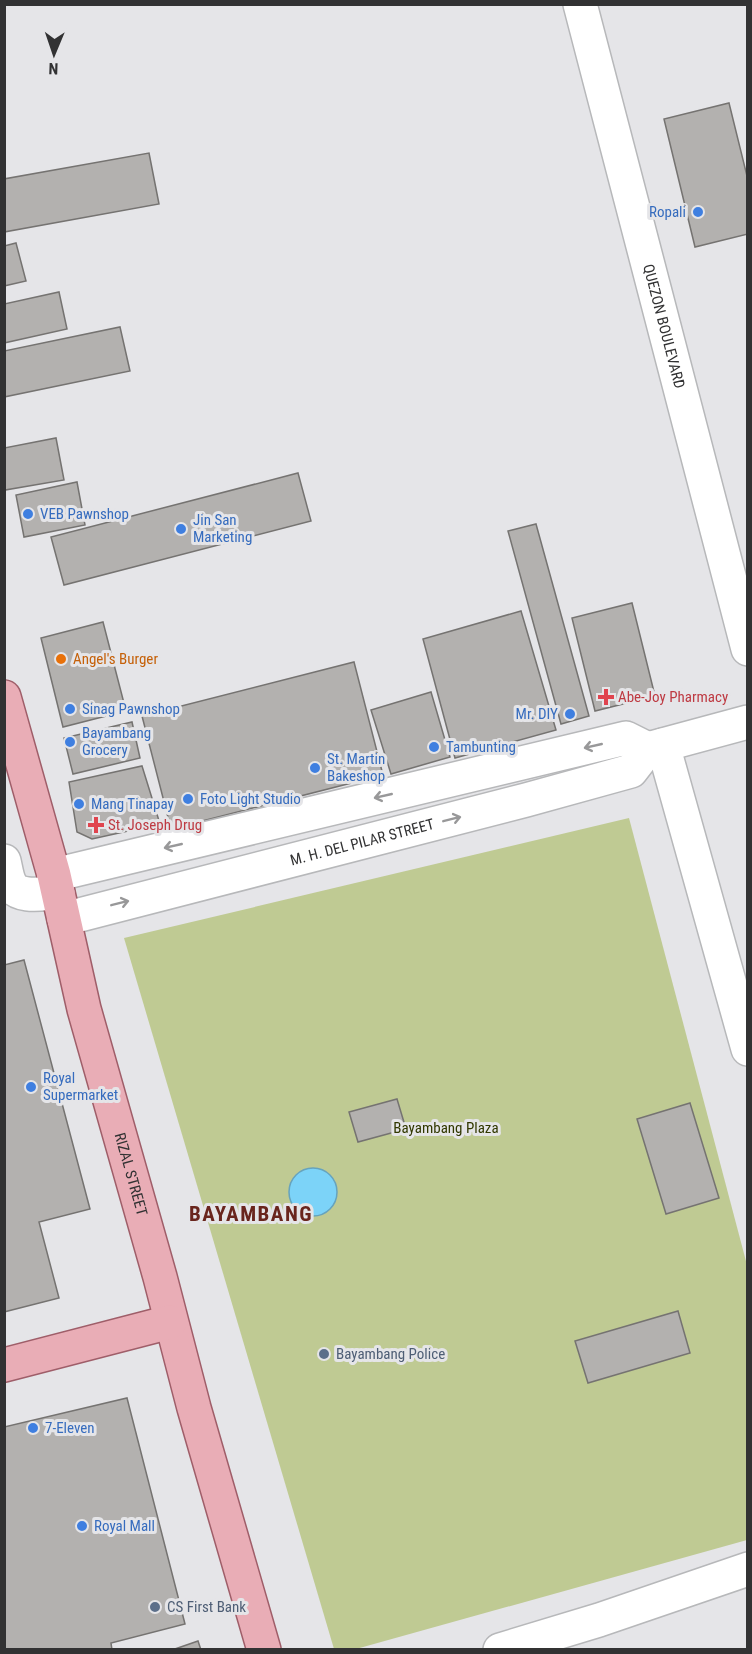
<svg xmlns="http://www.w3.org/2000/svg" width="752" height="1654" font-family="'Roboto Condensed',sans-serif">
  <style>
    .green { fill: #bfca93 }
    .water { fill: #7cd3f8; stroke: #66a3bd; stroke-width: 1.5 }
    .building { fill: #b3b1af; stroke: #757371; stroke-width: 1.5 }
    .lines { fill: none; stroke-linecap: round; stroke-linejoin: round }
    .minor-casing { stroke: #b7b8ba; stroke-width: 36 }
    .major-casing { stroke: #9f5e69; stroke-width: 36 }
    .minor { stroke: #fff; stroke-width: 33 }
    .major { stroke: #e9adb6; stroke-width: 33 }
    .oneway { stroke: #989899 }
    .shop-dot { fill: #3f7fe0; stroke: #e5e5e8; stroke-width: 2 }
    .food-dot { fill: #e8710a; stroke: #e5e5e8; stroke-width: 2 }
    .health-dot { fill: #e0444e; stroke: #e5e5e8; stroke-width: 2 }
    .service-dot { fill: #5c6f8a; stroke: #e5e5e8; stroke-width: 2 }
    .labels { text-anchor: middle; stroke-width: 6; stroke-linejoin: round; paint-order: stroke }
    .shop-label { font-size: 15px; fill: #366cbe; stroke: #e5e5e8; text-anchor: start }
    .street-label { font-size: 15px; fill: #323233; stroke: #e5e5e8 }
    .food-label { font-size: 15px; fill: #c56008; stroke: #e5e5e8; text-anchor: start }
    .health-label { font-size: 15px; fill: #be3a42; stroke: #e5e5e8; text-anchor: start }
    .park-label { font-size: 15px; fill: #313800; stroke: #e5e5e8 }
    .service-label { font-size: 15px; fill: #4e5e75; stroke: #e5e5e8; text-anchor: start }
    .district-label { font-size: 21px; font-weight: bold; letter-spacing: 1.5px; fill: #69251d; stroke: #e5e5e8 }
  </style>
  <rect width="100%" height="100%" fill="#e5e5e8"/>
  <!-- green -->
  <polygon class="green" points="629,818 747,1265 747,1540 356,1649 334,1649 124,938"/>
  <!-- water -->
  <circle class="water" cx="313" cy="1192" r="24"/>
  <!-- building -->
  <g class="building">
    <polygon points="729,103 748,180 748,234 695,247 664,119"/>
    <polygon points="149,153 159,204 4,232 4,179"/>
    <polygon points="16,243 26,281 4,286 4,246"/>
    <polygon points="59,292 67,329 4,343 4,304"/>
    <polygon points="120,327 130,371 4,397 4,351"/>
    <polygon points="56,438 64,480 5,490 4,448"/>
    <polygon points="298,473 311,521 64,585 51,537"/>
    <polygon points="77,482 85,525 24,537 16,495"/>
    <polygon points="536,524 589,716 561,724 508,531"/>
    <polygon points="632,603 655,696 595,711 572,618"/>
    <polygon points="521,611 556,730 455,758 423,639"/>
    <polygon points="103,622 126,711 63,727 41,638"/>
    <polygon points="354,662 383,775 171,829 142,716"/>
    <polygon points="431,692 450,757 391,774 371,710"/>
    <polygon points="132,722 140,758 73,774 64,738"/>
    <polygon points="142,766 160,824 92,839 77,832 69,782"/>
    <polygon points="24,960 90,1209 39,1222 59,1298 4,1312 4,965"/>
    <polygon points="397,1099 406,1129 358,1142 349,1112"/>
    <polygon points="690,1103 719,1198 666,1214 637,1119"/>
    <polygon points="678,1311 690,1353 588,1383 575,1341"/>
    <polygon points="127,1398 185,1624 111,1643 112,1650 4,1650 4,1427"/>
    <polygon points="198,1641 201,1650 172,1650"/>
  </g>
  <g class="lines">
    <defs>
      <g id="minor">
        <path id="s1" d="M580,4L748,649"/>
        <polyline points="663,745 748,1049"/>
        <path d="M4,861C6,869 7,879 11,885C19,899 45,893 58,893"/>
        <polyline points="54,875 626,738 648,749"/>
        <path id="s2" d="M64,919L526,800L631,771L648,749L748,722"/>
        <polyline points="500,1650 599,1620 748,1569"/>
      </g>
      <g id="major">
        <path id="s3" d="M4,697L54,875L84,1009L160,1277L194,1408L264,1650"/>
        <polyline points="4,1365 170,1322"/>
      </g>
    </defs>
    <!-- minor casing -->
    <use href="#minor" class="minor-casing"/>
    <!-- major casing -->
    <use href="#major" class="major-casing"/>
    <!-- minor -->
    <use href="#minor" class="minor"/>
    <!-- major -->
    <use href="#major" class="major"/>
  </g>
  <!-- one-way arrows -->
  <defs><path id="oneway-shaft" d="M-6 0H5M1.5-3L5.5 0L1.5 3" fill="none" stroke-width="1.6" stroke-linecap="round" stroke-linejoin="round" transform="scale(1.5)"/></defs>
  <g class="oneway">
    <use href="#oneway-shaft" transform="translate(593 746) rotate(167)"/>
    <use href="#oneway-shaft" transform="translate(383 796) rotate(167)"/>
    <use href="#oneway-shaft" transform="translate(452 819) rotate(-14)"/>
    <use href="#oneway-shaft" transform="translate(173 846) rotate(167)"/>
    <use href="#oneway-shaft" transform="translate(120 903) rotate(-14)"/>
  </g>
  <!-- markers -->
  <g class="shop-dot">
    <circle cx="698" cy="212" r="6"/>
    <circle cx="28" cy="514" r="6"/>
    <circle cx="181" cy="529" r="6"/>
    <circle cx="70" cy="709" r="6"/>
    <circle cx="570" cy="714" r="6"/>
    <circle cx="70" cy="742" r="6"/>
    <circle cx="434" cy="747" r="6"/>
    <circle cx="315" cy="768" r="6"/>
    <circle cx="188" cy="799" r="6"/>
    <circle cx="79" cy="804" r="6"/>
    <circle cx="31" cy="1087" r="6"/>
    <circle cx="33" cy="1428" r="6"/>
    <circle cx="82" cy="1526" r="6"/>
  </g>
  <circle class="food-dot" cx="61" cy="659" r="6"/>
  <g class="health-dot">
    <path d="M603 688h6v6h6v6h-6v6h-6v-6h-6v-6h6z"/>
    <path d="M93 816h6v6h6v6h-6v6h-6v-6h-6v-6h6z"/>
  </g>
  <g class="service-dot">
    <circle cx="324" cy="1354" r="6"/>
    <circle cx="155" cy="1607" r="6"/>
  </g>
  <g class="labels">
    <!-- shop labels -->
    <g class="shop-label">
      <text x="686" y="217" text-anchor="end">Ropali</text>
      <text x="40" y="519">VEB Pawnshop</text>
      <text x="193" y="525">Jin San<tspan x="193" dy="17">Marketing</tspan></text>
      <text x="82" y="714">Sinag Pawnshop</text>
      <text x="558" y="719" text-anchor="end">Mr. DIY</text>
      <text x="82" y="738">Bayambang<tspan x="82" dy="17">Grocery</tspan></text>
      <text x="446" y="752">Tambunting</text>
      <text x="327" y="764">St. Martin<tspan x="327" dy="17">Bakeshop</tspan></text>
      <text x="200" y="804">Foto Light Studio</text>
      <text x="91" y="809">Mang Tinapay</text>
      <text x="43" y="1083">Royal<tspan x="43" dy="17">Supermarket</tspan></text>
      <text x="45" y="1433">7-Eleven</text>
      <text x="94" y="1531">Royal Mall</text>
    </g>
    <!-- street labels -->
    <g class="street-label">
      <text dy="5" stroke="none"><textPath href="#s1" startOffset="333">QUEZON BOULEVARD</textPath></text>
      <text dy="5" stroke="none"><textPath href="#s2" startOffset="308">M. H. DEL PILAR STREET</textPath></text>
      <text dy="5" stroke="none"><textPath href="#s3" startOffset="494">RIZAL STREET</textPath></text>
    </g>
    <!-- food labels -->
    <g class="food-label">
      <text x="73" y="664">Angel's Burger</text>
    </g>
    <!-- health labels -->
    <g class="health-label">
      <text x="618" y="702">Abe-Joy Pharmacy</text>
      <text x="108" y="830">St. Joseph Drug</text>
    </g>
    <!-- park labels -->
    <g class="park-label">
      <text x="446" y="1133">Bayambang Plaza</text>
    </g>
    <!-- service labels -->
    <g class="service-label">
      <text x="336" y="1359">Bayambang Police</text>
      <text x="167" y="1612">CS First Bank</text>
    </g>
    <!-- district labels -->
    <g class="district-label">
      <text x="251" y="1221">BAYAMBANG</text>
    </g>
  </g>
  <!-- border -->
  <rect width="752" height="1654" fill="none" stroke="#323233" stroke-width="12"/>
  <!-- north arrow -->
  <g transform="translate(54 54) rotate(182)" stroke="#e5e5e8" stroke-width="4.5" paint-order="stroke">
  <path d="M0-4.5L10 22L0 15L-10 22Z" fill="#323233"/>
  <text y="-9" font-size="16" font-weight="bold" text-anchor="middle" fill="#323233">N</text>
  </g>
</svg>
